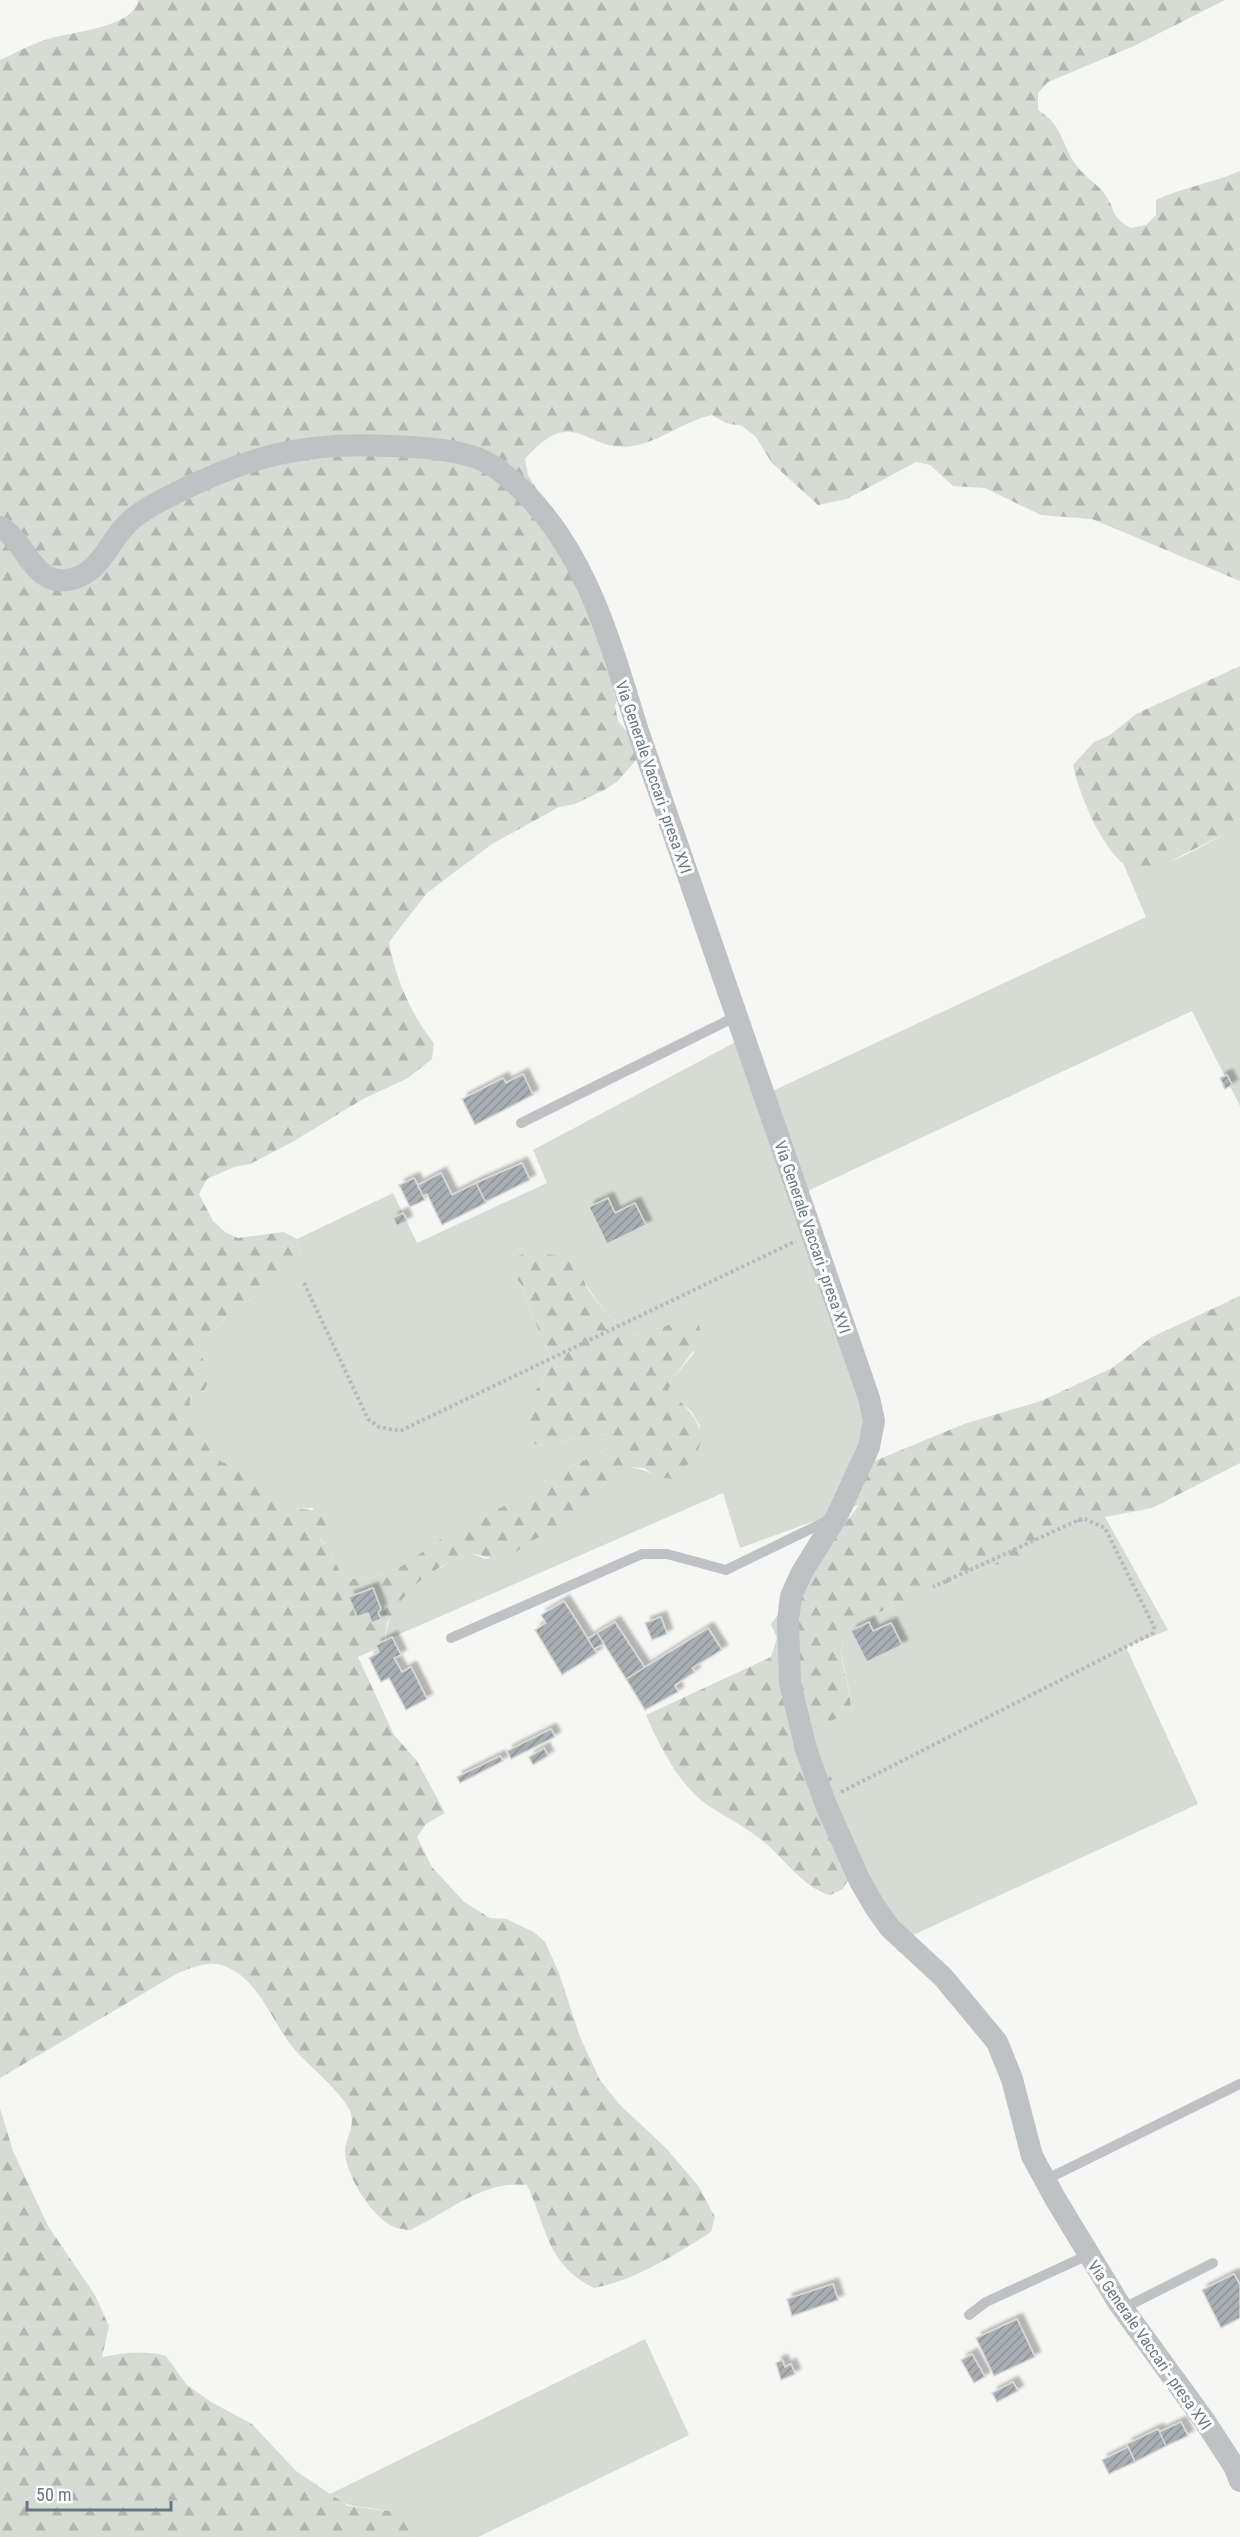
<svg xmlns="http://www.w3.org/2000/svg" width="1240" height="2537" font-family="'Roboto Condensed',sans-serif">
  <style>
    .green { fill: #d6dbd3 }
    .forest { fill: url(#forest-firs) }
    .building { fill: url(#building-hatch); stroke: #d8d8d6; stroke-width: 1.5; filter: url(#shadow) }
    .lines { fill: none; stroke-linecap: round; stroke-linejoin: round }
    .path { stroke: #b8bbbd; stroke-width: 4; stroke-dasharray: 3 3; stroke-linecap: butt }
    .service { stroke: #bec2c5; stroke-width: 10 }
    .minor { stroke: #bec2c5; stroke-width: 22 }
    .labels { text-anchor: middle; stroke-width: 6; stroke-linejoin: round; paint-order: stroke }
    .street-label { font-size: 16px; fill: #687882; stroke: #fff }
  </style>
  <defs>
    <pattern id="forest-firs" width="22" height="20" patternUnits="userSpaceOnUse" patternTransform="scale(1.5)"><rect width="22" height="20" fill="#d6dbd3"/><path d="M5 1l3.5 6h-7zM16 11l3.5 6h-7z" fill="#b1b6b1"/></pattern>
    <pattern id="building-hatch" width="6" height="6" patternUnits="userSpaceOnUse" patternTransform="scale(1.5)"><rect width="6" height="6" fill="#a8afb4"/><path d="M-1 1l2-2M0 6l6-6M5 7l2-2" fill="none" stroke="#8d9398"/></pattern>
    <filter id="shadow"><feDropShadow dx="5.5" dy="-5.5" stdDeviation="1.5" flood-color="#0004"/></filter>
  </defs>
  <rect width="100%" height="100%" fill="#f6f6f4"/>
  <!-- green -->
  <g class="green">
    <path d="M1240,826V1106L1192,1011L801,1194L876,1407L856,1482L859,1505L740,1548L723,1493L386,1640C387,1593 432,1570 470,1553L485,1559L514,1554L526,1544L568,1522L588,1496L629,1467C646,1469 656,1477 672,1479C691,1463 695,1449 700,1426L691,1411L667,1391L674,1377L694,1353L683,1320L636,1336C609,1323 590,1291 574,1266L521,1284L532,1315L552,1360L538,1388L526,1397L533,1444C560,1447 581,1432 608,1435V1449L551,1476L513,1502L456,1528L404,1565L373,1577L344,1580L330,1551L320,1538L313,1508L298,1509L250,1472L222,1462L211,1452L188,1412L190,1397L204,1391L203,1362L198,1347L229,1314L267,1288L300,1254L297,1239L393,1193L417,1243L547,1183L533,1150L745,1037L766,1094L1146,917L1123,863C1163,878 1204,842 1240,826Z"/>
    <path d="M1105,1517L1168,1630L1126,1647L1198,1804L898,1942L851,1874L808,1731L851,1712C853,1676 825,1647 858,1621L973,1572L1039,1552L1060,1529L1074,1523Z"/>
    <path d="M645,2339L689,2435L478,2537H412C393,2494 362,2519 328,2495Z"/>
  </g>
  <!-- forest -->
  <g class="forest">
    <path d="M138,0H1225L1134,46L1048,82L1038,93V110C1063,126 1060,140 1074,162C1082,175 1094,181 1103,192C1117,208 1108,216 1131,228L1146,225L1156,215V200C1183,187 1213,183 1240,171V581L1092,519L1041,515L985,488L953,486L930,465L916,462L847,499L818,505L772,463L756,437L742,426L726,423L712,415C685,421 663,439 638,445C585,457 577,400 525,459L528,475L544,501L622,692L615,705L618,721L637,744L638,758L617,782L604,790L575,804L559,807L492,844L427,893L389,942C395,977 411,1015 434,1043L432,1059L408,1078L363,1099L294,1141L250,1164L234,1167L207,1179L199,1194L213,1221L225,1232L238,1238L284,1232L297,1239L300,1254L267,1288L229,1314L198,1347L210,1377L204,1391L190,1397L189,1413L211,1452L222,1462L250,1472L298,1509L329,1511L330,1528L320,1539L330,1551L344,1580L373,1577L404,1565L456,1528L513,1502L551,1476L608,1449V1435C581,1432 560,1447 533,1444L526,1430V1397L538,1388L552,1360L532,1315L521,1284L512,1272L517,1256C535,1251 560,1252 575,1267C581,1273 584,1283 589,1291C601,1307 617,1327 636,1336L683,1320L698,1322L702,1339L674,1377L668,1390C704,1422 717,1443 672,1479L657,1477L644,1468L629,1467L588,1496L569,1522L526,1544L514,1554L500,1560L470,1553L440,1567L413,1586L395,1609L387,1623L384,1645L358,1657L394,1735L417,1761L445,1813L426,1824L417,1837L432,1867L464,1902L490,1918L506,1919L534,1932L545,1942L559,1973L580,2037L600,2080L620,2105L666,2148L699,2187L715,2217L711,2232C676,2254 636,2280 594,2288C547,2265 547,2228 527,2185C482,2180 448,2213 410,2230C404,2229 397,2229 392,2226C371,2216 345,2174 345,2151C346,2137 356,2125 350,2111C341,2091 310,2067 295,2050C272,2023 261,1982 227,1967C211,1959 193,1967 178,1973L0,2078V60C16,53 31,44 48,39C70,32 134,28 138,0Z"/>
    <path d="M1240,666V826L1153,870C1143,869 1129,869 1121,862C1099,841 1079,794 1073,765L1094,742L1110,735L1136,714Z"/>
    <path d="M1240,1296V1463L1152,1508L1074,1523L1060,1529L1039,1552L973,1572L858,1621C825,1647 852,1676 851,1712L809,1731L819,1758L836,1786V1800L851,1874L843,1889L830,1895C803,1888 784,1858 763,1841C747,1828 729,1819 712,1808C679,1787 661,1748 646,1715L771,1657L777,1638L771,1624L859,1505L856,1482L860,1467L964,1424L1041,1401L1112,1368L1152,1337Z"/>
    <path d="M0,2108L13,2151L48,2226L95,2295L109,2326L102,2357C125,2353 144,2350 166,2356L186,2384L211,2402L252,2424L296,2471L348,2506L395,2512L406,2522L412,2537H0Z"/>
  </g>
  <!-- building -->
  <g class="building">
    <polygon points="523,1074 533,1095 475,1125 462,1099 503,1078 506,1083"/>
    <polygon points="1227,1075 1232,1085 1225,1089 1220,1078"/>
    <polygon points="522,1163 530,1180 485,1202 476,1183"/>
    <polygon points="441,1173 452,1195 476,1183 486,1203 442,1225 427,1194 423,1196 418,1185"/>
    <polygon points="414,1178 425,1200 410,1207 399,1185"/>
    <polygon points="608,1198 615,1213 635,1203 646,1225 607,1244 589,1207"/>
    <polygon points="403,1213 407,1221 397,1226 393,1218"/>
    <polygon points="373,1588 381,1609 378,1612 381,1619 372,1623 368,1613 357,1617 349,1597"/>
    <polygon points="564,1601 597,1653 562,1675 535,1630 546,1623 541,1615"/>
    <polygon points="661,1617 667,1634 652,1640 645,1623"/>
    <polygon points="615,1622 645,1668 626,1679 597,1633"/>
    <polygon points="869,1622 873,1631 891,1623 902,1645 867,1662 851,1631"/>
    <polygon points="708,1628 722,1650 692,1668 695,1672 675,1685 678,1692 645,1710 626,1679"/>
    <polygon points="597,1633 604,1644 594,1649 588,1639"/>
    <polygon points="392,1637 401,1655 394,1658 402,1672 411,1667 427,1699 406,1710 389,1678 381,1682 369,1658 379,1652 376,1645"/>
    <polygon points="551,1729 555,1737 511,1759 507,1751"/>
    <polygon points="544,1748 548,1756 533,1765 529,1757"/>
    <polygon points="500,1756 503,1761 460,1783 457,1777"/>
    <polygon points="1234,2274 1240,2285 1240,2318 1221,2328 1202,2290"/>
    <polygon points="833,2284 838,2300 792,2316 787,2299"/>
    <polygon points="1017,2319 1035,2357 994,2376 976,2338"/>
    <polygon points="972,2354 985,2377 974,2383 961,2360"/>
    <polygon points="782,2360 785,2367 791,2364 795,2374 781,2380 776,2363"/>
    <polygon points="1013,2382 1018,2391 997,2402 992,2393"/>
    <polygon points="1181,2422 1188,2436 1166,2446 1159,2432"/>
    <polygon points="1158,2429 1166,2446 1135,2462 1127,2444"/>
    <polygon points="1128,2447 1135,2462 1109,2474 1102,2460"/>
  </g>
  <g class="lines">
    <!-- path -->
    <g class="path">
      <polyline points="304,1283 368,1419 379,1427 400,1431 796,1241"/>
      <polyline points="841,1792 1153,1633 1154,1627 1105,1528 1083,1518 933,1587"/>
    </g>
    <!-- service -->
    <g class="service">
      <polyline points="521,1123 737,1016"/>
      <polyline points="451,1638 642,1554 667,1554 726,1570 829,1520"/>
      <polyline points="1045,2180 1240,2084"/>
      <polyline points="1122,2309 1213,2263"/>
      <polyline points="969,2315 986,2302 1088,2255"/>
    </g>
    <!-- minor -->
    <path class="minor" d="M0,527C26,540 32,585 67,580C102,575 108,540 131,520C144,509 159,501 174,494C246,457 306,441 387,446C416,447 449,448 477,458C494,464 508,477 521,489C588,554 611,645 638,731L869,1398L874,1421L869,1447L837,1516L802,1572L791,1596L788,1620L790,1683L806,1749L826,1805L860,1881L875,1907L890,1928L943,1977L997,2042L1012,2079L1032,2156L1056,2200L1118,2302L1204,2420L1234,2466L1240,2481"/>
  </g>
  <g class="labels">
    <!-- street labels -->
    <g class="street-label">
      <text transform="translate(654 777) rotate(71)" y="6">Via Generale Vaccari - presa XVI</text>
      <text transform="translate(813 1237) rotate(71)" y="6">Via Generale Vaccari - presa XVI</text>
      <text transform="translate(1150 2345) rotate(55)" y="6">Via Generale Vaccari - presa XVI</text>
    </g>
  </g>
  <!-- scale -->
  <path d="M27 2501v9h144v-9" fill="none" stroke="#687882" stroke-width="3"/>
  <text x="36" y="2501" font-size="18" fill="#687882" stroke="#ffffff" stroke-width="4.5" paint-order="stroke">50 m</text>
</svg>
